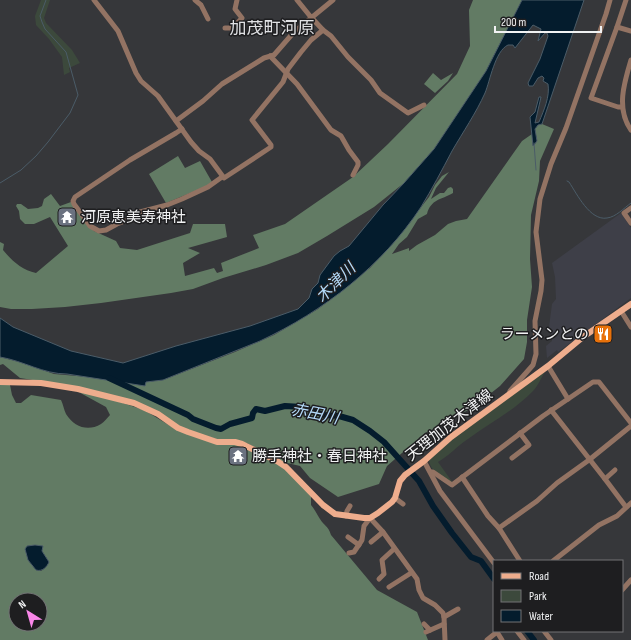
<svg xmlns="http://www.w3.org/2000/svg" width="631" height="640" font-family="'Sofia Sans Condensed','Noto Sans JP',sans-serif">
  <style>
    .built { fill: #3e3f48 }
    .green { fill: #3c493c }
    .forest { fill: #627b64; fill-rule: evenodd }
    .water { fill: #041c2d; stroke: #4b5c68 }
    .lines { fill: none; stroke-linecap: round; stroke-linejoin: round }
    .stream { stroke: #4b5c68; stroke-width: 1 }
    .river { stroke: #041c2d; stroke-width: 6 }
    .minor { stroke: #937363; stroke-width: 5 }
    .major { stroke: #eead8d; stroke-width: 6 }
    .labels { text-anchor: middle; stroke-width: 3; stroke-linejoin: round; paint-order: stroke }
    .poi-label { font-size: 15px; fill: #f1f2f3; stroke: #1e1e20; text-anchor: start }
    .street-label { font-size: 15px; fill: #f1f2f3; stroke: #1e1e20 }
    .water-label { font-size: 16px; font-style: italic; fill: #b4daf9; stroke: #1e1e20 }
    .quarter-label { font-size: 17px; fill: #e0e1e4; stroke: #1e1e20 }
  </style>
  <rect width="100%" height="100%" fill="#36373a"/>
  <!-- built -->
  <polygon class="built" points="621,213 631,228 631,298 558,352 557,350 547,358 546,346 552,341 549,327 552,304 556,299 555,277 552,263"/>
  <!-- green -->
  <g class="green">
    <polygon points="41,0 50,0 44,18 46,23 72,50 80,63 69,68 70,72 64,75 62,57 49,39 36,25 35,16"/>
    <path d="M545,372C541,378 538,386 533,391C514,411 489,423 468,439C457,446 449,456 438,462L453,483C444,478 430,472 429,460L450,440Z"/>
  </g>
  <!-- forest -->
  <g class="forest">
    <path d="M473,0H522L486,71L434,149L404,183L374,207L327,236L298,253L266,265L223,278L193,289L171,293L101,303L65,307L32,309H11L0,307V242L4,244L3,250C12,261 22,270 36,273L68,246L50,217L34,224H25L20,219L19,211L16,206L17,204H21L28,209L38,208L42,206L44,199L51,194L60,206L71,202L94,231L116,241L120,248L137,250L190,233L193,224H225L227,237L188,248L200,253L183,263L185,276L214,268L217,273L223,271L221,263L259,248L253,235L285,224L353,177L388,144L457,74L470,46L469,10Z"/>
    <polygon points="433,73 441,80 453,73 448,81 435,93 424,84"/>
    <path d="M542,124L554,129L540,161L539,181L531,215L530,259L532,287L527,320V342L524,359L500,386L476,405L448,422L425,433L387,466L379,484L338,497L310,478L300,466L279,461L247,443L222,441L181,428L156,412L39,381L20,378L3,364L0,365V357L23,363L54,374L146,382L163,380L235,352L274,335L318,309L370,268L404,229L429,197L435,185L442,176L449,172L436,188L431,199L440,193H444L448,188L451,187L453,189V193C441,200 431,199 427,214L418,219L407,237L399,244L392,254L409,248V251L417,245L435,235L448,224L456,221L467,219L522,141L532,134L533,146L537,141L535,129L538,125Z"/>
    <polygon points="178,156 185,168 200,161 212,182 207,186 166,203 149,174"/>
    <path d="M0,385H10L12,395L16,403H21L31,395L61,400C63,404 64,410 66,414C74,427 88,432 101,424C104,422 107,418 110,415L106,407L75,390L95,394L144,410L177,430L239,445L283,467L311,495V505C315,510 317,514 320,519C324,526 328,525 331,535L377,590L417,612L428,640H0ZM35,545L42,546V551L49,562L45,568L41,571L36,570L28,560L27,546ZM16,600H40V624H16Z"/>
  </g>
  <!-- water -->
  <g class="water">
    <path d="M522,0H584L542,124L538,125L535,129L537,141L533,146L530,117L535,112L539,97H541L535,123L539,122C544,110 550,97 548,84L543,81L544,78L542,76L538,78L533,86H529L528,83L540,59L548,36L547,33H545L538,41L541,29L533,25L515,48L513,45H508C495,51 490,81 485,93C476,113 463,132 452,151C442,170 432,189 421,207C382,266 324,311 260,341L163,380L146,382L145,386L67,374C43,374 24,361 0,357V318L13,327L71,351L123,363L176,346L250,326L298,309L309,298L312,289L318,283L320,275L334,256L340,251L349,246L383,205L404,183L434,149L486,71Z"/>
    <path d="M35,545L43,546L42,551L49,562C47,567 42,572 36,570L28,560L25,549L27,546Z"/>
  </g>
  <g class="lines">
    <!-- stream -->
    <g class="stream">
      <polyline points="534,143 536,170"/>
      <path d="M567,181L569,182C577,194 590,221 607,218C616,217 624,208 631,203"/>
      <polyline points="0,183 21,170 36,156 48,142 70,113 78,95 66,52 45,29 42,22 40,16 46,0"/>
    </g>
    <!-- river -->
    <g class="river">
      <polyline points="109,378 188,415 193,419 216,428 221,429 230,424 252,418 253,413 256,409 265,411 285,406 302,407 324,415 339,416 353,420 370,431 384,442 419,481 433,506 452,533 471,557 481,561 494,579"/>
      <polyline points="527,631 534,640"/>
    </g>
    <!-- minor -->
    <g class="minor">
      <polyline points="94,0 118,31 136,73 141,81 158,96 191,142 199,151 210,159 224,178 271,147 271,145 252,120 283,82 288,69 301,52 311,40 323,30"/>
      <polyline points="195,0 201,5 208,19"/>
      <polyline points="297,0 310,16 323,30 331,36 348,57 371,80 380,93 408,113 424,105"/>
      <polyline points="617,27 631,31"/>
      <polyline points="225,28 233,28 242,18 235,9 237,0"/>
      <polyline points="270,56 297,84 331,130 341,136 349,150 358,162 358,165 353,175"/>
      <path d="M631,60C624,83 616,109 631,130"/>
      <polyline points="622,107 618,107 591,98 617,27 626,0"/>
      <polyline points="176,121 203,101 222,84 264,58 274,55 294,32 333,0"/>
      <polyline points="182,129 176,133 130,160 75,197 73,201 74,204 90,226 99,231 106,230 117,224 130,219 140,212 167,205 182,199 208,187 222,177"/>
      <polyline points="631,208 624,213 631,223"/>
      <polyline points="621,311 631,327"/>
      <polyline points="548,366 568,399"/>
      <polyline points="509,394 510,391 533,365 536,354 535,321 541,291 542,280 536,232 540,199 551,164 566,128 606,14 610,0"/>
      <polyline points="551,410 605,479 615,470"/>
      <polyline points="512,458 529,445 520,433"/>
      <polyline points="424,461 440,491 494,563"/>
      <polyline points="431,472 433,472 452,485 543,416 593,382 599,382 631,423"/>
      <polyline points="462,477 488,516 499,528 520,561"/>
      <polyline points="605,479 626,507"/>
      <polyline points="395,498 403,504"/>
      <polyline points="346,516 347,511 350,506"/>
      <polyline points="499,528 537,501 557,483 589,460 631,426"/>
      <polyline points="348,537 359,545"/>
      <polyline points="371,542 383,532"/>
      <polyline points="349,553 354,552 362,540 364,526 370,518 383,532 417,579 419,590 423,598 435,605 443,613 444,617 445,640"/>
      <polyline points="553,561 599,525 617,516 631,503"/>
      <polyline points="379,579 384,574 382,560 394,549"/>
      <polyline points="389,587 411,573"/>
      <polyline points="622,590 631,580"/>
      <polyline points="444,617 458,609"/>
      <polyline points="424,624 430,630"/>
      <polyline points="517,631 524,640"/>
      <polyline points="544,631 551,640"/>
      <polyline points="426,632 444,624"/>
      <polyline points="487,640 497,632 502,640"/>
    </g>
    <!-- major -->
    <polyline class="major" points="0,382 41,383 78,389 134,403 158,414 178,428 188,432 217,442 235,442 242,444 277,461 286,467 323,505 335,514 364,518 370,518 378,513 392,502 395,498 400,481 405,475 424,461 451,437 548,366 583,337 631,304"/>
  </g>
  <!-- icons -->
  <defs>
    <symbol id="temple-square" viewBox="-11 -11 22 22"><rect x="-9" y="-9" width="18" height="18" rx="4" fill="#6b7280" stroke="#1e1e20"/><path d="M0-6L5-2H3V0L6.5 2.5H4V6H1.5V3h-3V6H-4V2.5H-6.5L-3 0V-2H-5Z" fill="#fff"/></symbol>
    <symbol id="restaurant-square" viewBox="-11 -11 22 22"><rect x="-9" y="-9" width="18" height="18" rx="4" fill="#e8710a" stroke="#1e1e20"/><path d="M-5-6h1v4h1v-4h1v4h1v-4h1v5L-1.5 .5V6h-2V.5L-5-1ZM5-6V6H3V1.5H1.5Q1.5-4 5-6Z" fill="#fff"/></symbol>
  </defs>
  <g fill-rule="evenodd">
    <use href="#temple-square" x="56" y="206" width="22" height="22"/>
    <use href="#restaurant-square" x="592" y="323" width="22" height="22"/>
    <use href="#temple-square" x="227" y="445" width="22" height="22"/>
  </g>
  <g class="labels">
    <!-- poi labels -->
    <g class="poi-label">
      <text x="81" y="222">河原恵美寿神社</text>
      <text x="589" y="339" text-anchor="end">ラーメンとの</text>
      <text x="252" y="461">勝手神社・春日神社</text>
    </g>
    <!-- street labels -->
    <g class="street-label">
      <text transform="translate(449 425) rotate(-38)" y="5">天理加茂木津線</text>
    </g>
    <!-- water labels -->
    <g class="water-label">
      <text transform="translate(335 282) rotate(-45)" y="6">木津川</text>
      <text transform="translate(315 413) rotate(11)" y="6">赤田川</text>
    </g>
    <!-- quarter labels -->
    <g class="quarter-label">
      <text x="272" y="34">加茂町河原</text>
    </g>
  </g>
  <!-- legend -->
  <rect x="493" y="560" width="130" height="72" fill="#1e1e20" stroke="#727374"/>
  <rect x="501" y="573" width="20" height="6" fill="#eead8d" stroke="#727374"/>
  <text x="529" y="580" font-size="12" fill="#f1f2f3">Road</text>
  <rect x="501" y="590" width="20" height="12" fill="#3c493c" stroke="#727374"/>
  <text x="529" y="600" font-size="12" fill="#f1f2f3">Park</text>
  <rect x="501" y="610" width="20" height="12" fill="#041c2d" stroke="#727374"/>
  <text x="529" y="620" font-size="12" fill="#f1f2f3">Water</text>
  <!-- north arrow -->
  <g transform="translate(28 612) rotate(323)"><circle r="19" fill="#1e1e20" stroke="#727374"/>
  <path d="M0-3L7 15L0 10L-7 15Z" fill="#f987e9"/>
  <text y="-6" font-size="11" font-weight="bold" text-anchor="middle" fill="#f1f2f3">N</text>
  </g>
  <!-- scale -->
  <path d="M495 26v6h106v-6" fill="none" stroke="#f1f2f3" stroke-width="2"/>
  <text x="501" y="26" font-size="12" fill="#f1f2f3" stroke="#1e1e20" stroke-width="3" paint-order="stroke">200 m</text>
</svg>
